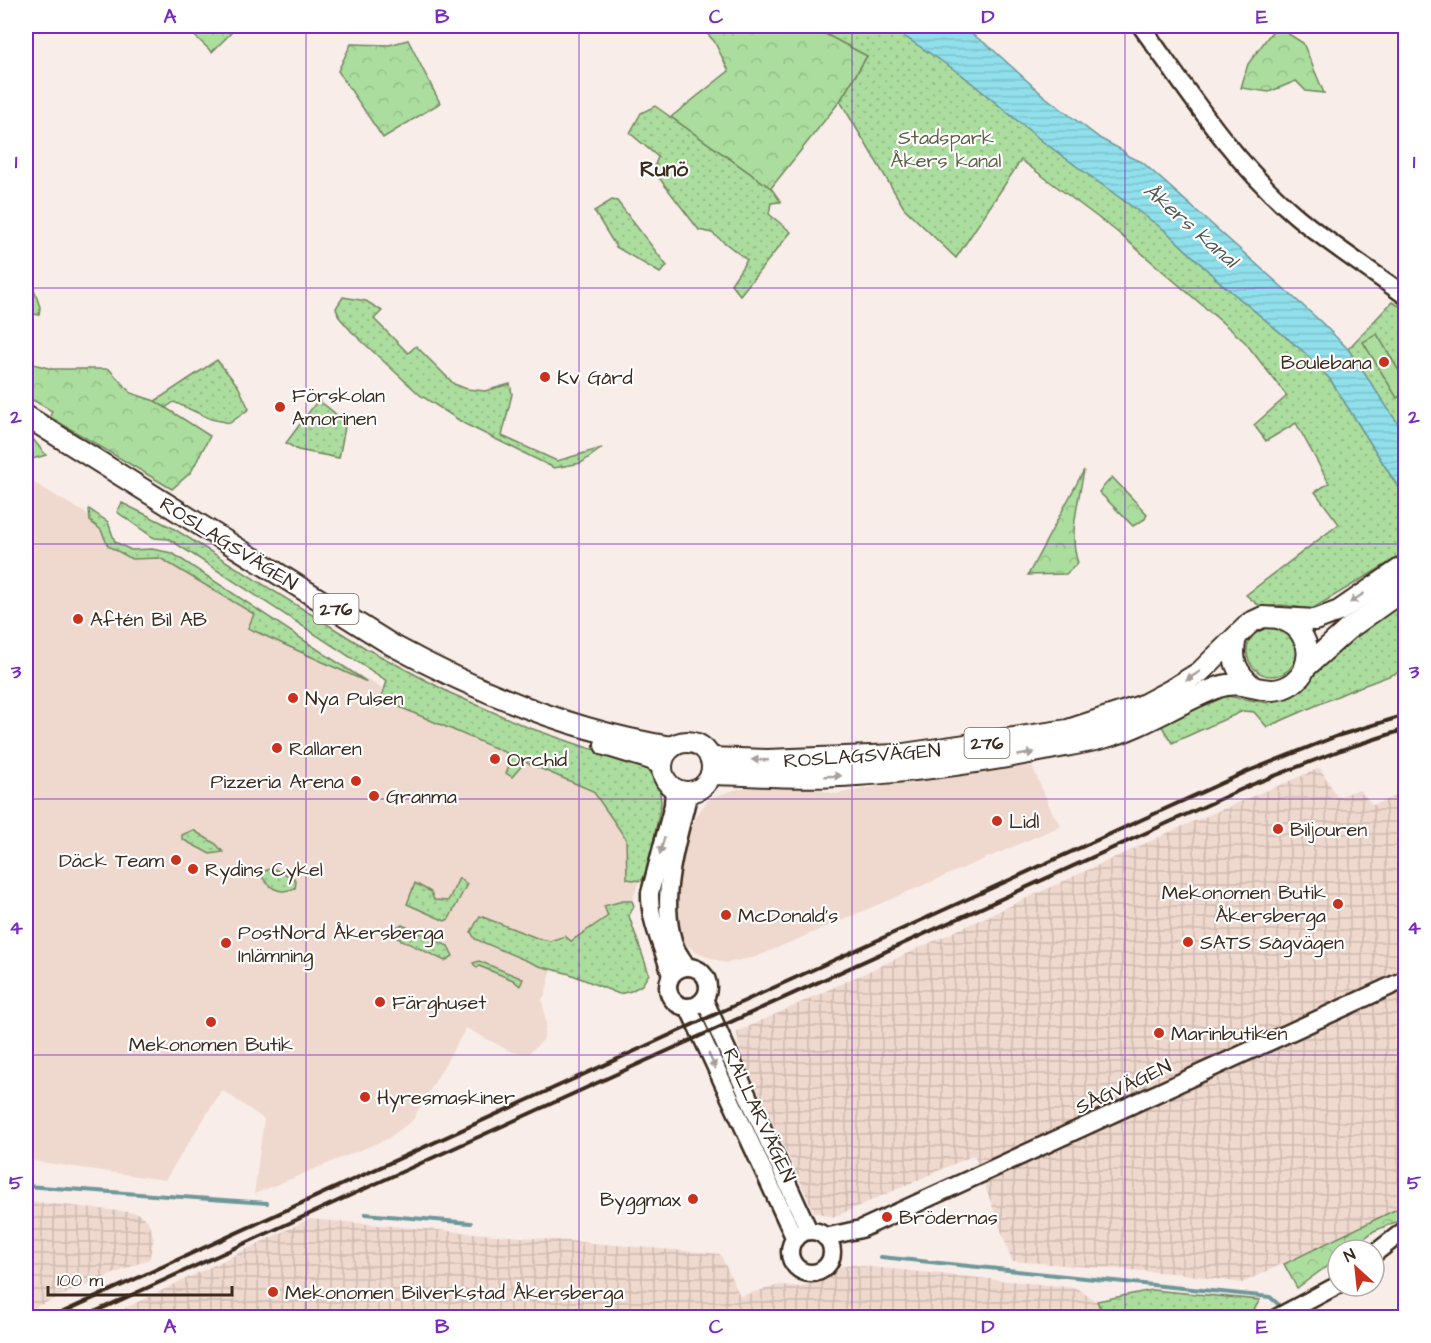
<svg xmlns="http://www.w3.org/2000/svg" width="1431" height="1343" font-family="'Architects Daughter',sans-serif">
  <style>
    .built { fill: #efd8ce }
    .industrial { fill: url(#industrial-grid) }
    .grass { fill: url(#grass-dots); stroke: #73845e; stroke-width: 1.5 }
    .forest { fill: url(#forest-crowns); stroke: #73845e; stroke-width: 1.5 }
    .garden { fill: #abdd9e; stroke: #73845e; stroke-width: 1.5 }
    .water { fill: url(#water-rules); stroke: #6e979a; stroke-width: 1.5 }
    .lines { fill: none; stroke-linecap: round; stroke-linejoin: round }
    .stream { stroke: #6e979a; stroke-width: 4 }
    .secondary-casing { stroke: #3b2a1e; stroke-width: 21 }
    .primary-casing { stroke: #3b2a1e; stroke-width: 24 }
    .secondary { stroke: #fff; stroke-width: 16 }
    .primary { stroke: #fff; stroke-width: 20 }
    .rail { stroke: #3b2a1e; stroke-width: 4 }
    .oneway { fill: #a79f9a }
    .grid { fill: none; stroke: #7b2cbf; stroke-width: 1.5; stroke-opacity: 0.55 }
    .poi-dot { fill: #c8321e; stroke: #fff; stroke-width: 2 }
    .labels { text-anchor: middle; stroke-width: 4.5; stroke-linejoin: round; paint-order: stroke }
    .shield { fill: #fff; stroke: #766a62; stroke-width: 1.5 }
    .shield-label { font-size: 18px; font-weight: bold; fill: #3b2a1e }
    .park-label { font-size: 20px; fill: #5d6044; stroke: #fff }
    .poi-label { font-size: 20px; fill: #3b2a1e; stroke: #fff; text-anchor: start }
    .street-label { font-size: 20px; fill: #3b2a1e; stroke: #fff }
    .neighbourhood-label { font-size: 21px; font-weight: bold; fill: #3b2a1e; stroke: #fff }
    .water-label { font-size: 21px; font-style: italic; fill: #505852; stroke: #fff }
    .neatline { fill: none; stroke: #7b2cbf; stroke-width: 2 }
    .grid-label { font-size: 20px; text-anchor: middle; font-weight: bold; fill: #7b2cbf }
  </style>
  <defs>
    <pattern id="industrial-grid" width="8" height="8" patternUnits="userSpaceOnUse" patternTransform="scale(1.5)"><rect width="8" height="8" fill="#efd8ce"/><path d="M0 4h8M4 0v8" fill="none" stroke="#cebab0"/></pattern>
    <pattern id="grass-dots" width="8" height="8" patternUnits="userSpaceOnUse" patternTransform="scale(1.5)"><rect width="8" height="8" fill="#abdd9e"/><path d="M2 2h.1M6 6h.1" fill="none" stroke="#94be88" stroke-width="1.8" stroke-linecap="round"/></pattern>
    <pattern id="forest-crowns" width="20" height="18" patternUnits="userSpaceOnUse" patternTransform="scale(1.5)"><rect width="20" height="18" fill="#abdd9e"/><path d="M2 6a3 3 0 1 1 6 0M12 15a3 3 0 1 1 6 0" fill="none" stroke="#94be88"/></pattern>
    <pattern id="water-rules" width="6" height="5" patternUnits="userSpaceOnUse" patternTransform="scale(1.5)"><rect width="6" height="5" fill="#90e0ec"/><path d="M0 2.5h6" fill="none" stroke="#7dc0ca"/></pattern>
  </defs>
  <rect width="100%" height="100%" fill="#f8ede9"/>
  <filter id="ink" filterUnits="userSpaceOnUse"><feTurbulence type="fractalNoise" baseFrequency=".0167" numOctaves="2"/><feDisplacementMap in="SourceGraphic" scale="12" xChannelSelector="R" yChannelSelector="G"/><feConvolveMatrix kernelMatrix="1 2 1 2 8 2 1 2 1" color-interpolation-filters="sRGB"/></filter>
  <g filter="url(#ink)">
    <!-- built -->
    <g class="built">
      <polygon points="26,478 110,528 115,542 131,550 152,549 409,705 650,811 639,881 624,924 552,968 545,995 542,999 546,1024 543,1040 529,1053 512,1052 466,1028 412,1121 387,1139 254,1194 264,1119 222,1090 165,1180 26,1160"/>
      <polygon points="1032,766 1052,812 1061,826 756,957 725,963 697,953 683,942 675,910 685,838 699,812 710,798 738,789 776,786 812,788 836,794 957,772"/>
    </g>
    <!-- industrial -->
    <g class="industrial">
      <polygon points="1320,768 1337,797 1359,790 1373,805 1405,793 1405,1205 1242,1283 1183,1274 1012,1261 974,1155 834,1217 814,1212 740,1051 737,1032 1183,826"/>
      <polygon points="26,1201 137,1213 148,1221 154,1238 149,1259 26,1311"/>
      <polygon points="309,1219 720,1254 740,1296 780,1285 800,1287 816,1281 840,1267 853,1265 1076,1288 1097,1301 1105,1317 107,1317"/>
    </g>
    <!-- grass -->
    <g class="grass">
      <polygon points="810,26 889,26 961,74 1042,141 1167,232 1221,283 1304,352 1330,379 1405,498 1405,553 1312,609 1281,605 1265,607 1257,604 1246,595 1339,524 1315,492 1329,483 1296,423 1266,441 1254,425 1287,396 1245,342 1116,231 1021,160 956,258 904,208 840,101 867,56"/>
      <polygon points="655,106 771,188 781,202 771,203 769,214 791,232 740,295 731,284 747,260 712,233 699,230 653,170 658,157 630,133 641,113"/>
      <polygon points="612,200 617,201 667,266 660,273 616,247 594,211"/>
      <polygon points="30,278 40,307 39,315 26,312 26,280"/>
      <polygon points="343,297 366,301 382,311 374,319 408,353 416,346 454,384 467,389 485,391 510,384 512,394 502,436 557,461 602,448 581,463 554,468 465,424 420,395 352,332 339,317 336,308"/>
      <polygon points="1392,302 1405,309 1405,436 1348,349"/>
      <polygon points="217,360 238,386 249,409 230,423 211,419 174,402 165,408 155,401"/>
      <path d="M318,400C328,408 340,415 345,427L339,458L298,450L286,443Z"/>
      <polygon points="26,434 32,438 46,455 32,459 26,474"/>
      <polygon points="122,503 171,527 367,649 450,693 527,727 588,748 639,760 658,772 661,803 647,873 641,881 627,879 626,839 593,791 525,762 512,777 506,773 511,761 509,754 381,699 387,681 169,539 154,538 117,512"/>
      <polygon points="89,509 108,522 115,542 131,550 152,549 172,553 367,682 248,628 254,614 160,558 132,559 108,546 101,530 90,521"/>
      <polygon points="1405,599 1405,670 1349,691 1267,727 1254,712 1243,711 1172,743 1161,725 1221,695 1268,703 1304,688 1325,657"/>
      <circle cx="1272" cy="651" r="25"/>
      <polygon points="193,830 216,844 223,852 210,854 182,839 182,835"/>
      <path d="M272,868L294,878L296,882L295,888C280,896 267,887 260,873Z"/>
      <polygon points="459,878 467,884 449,919 445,921 407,904 415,883 431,892 434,900 448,901"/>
      <polygon points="623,901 632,901 634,906 629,916 649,974 642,985 631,991 619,994 570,974 539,966 475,939 471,932 480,916 537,938 550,941 565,936 571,941 608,916 604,906"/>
      <polygon points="402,925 448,946 453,956 445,961 391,935 396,927"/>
      <polygon points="479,961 523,979 520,986 513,980 479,966 477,968 473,963"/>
      <polygon points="1152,1290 1260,1300 1252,1313 1253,1318 1105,1317 1097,1301"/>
    </g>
    <!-- forest -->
    <g class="forest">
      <polygon points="184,26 238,26 212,52"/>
      <polygon points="700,26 810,26 867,56 840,101 771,188 671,117 729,71 714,41"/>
      <polygon points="1276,26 1303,43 1324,93 1306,91 1296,81 1269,92 1241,88 1248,64"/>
      <polygon points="408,40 440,103 383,138 338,71 351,44 389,45"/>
      <polygon points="26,362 52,369 109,369 131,393 155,401 210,436 191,472 172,489 50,417 52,411 26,396"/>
      <path d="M1084,470C1079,500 1068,534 1078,563L1066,574L1028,575Z"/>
      <polygon points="1112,477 1147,514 1145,519 1133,526 1099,492"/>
      <polygon points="1405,1205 1405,1218 1374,1231 1349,1250 1338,1250 1338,1258 1297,1288 1284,1264"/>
    </g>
    <!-- garden -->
    <polygon class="garden" points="1377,334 1405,381 1405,393 1397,398 1363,342"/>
    <!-- water -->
    <polygon class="water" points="889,26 960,26 989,46 1044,96 1101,139 1122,150 1128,156 1142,162 1319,320 1348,349 1405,434 1405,498 1330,379 1304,352 1221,283 1167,232 1042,141 961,74"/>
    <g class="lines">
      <!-- stream -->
      <g class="stream">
        <polyline points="26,1186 267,1203"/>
        <polyline points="365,1214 471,1223"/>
        <polyline points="881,1257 1270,1297 1278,1304"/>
      </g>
      <defs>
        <g id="secondary">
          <path d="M1141,26C1188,91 1232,161 1294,214C1329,244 1369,269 1406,296"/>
          <circle cx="688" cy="987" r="20"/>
          <path d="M687,967C683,960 678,954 675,947C658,899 676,847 687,800L692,792"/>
          <path d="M671,976C664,948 649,922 650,893L673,805L674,789"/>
          <polyline points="704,999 809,1231"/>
          <polyline points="688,1007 795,1239"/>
          <circle cx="811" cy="1252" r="21"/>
          <polyline points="825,1237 861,1229 1406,979"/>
          <polyline points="1374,1254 1406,1229"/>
          <polyline points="1276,1318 1338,1285"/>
        </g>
        <g id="primary">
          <path d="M26,416L392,645C478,692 574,732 672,747"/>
          <path d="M1236,637C1231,660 1235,670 1252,686"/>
          <polyline points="1306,667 1347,630 1406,588"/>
          <circle cx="687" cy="767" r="25"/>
          <polyline points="605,745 651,759 662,765"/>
          <polyline points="710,758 767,760 897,755 1068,730 1141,706 1171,690 1200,672 1250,623 1263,617 1315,620 1339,611 1406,565"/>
          <path d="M711,774C759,775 808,779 856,775C920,771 983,762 1045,750C1064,746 1084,743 1103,738C1145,727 1179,702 1219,687C1246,677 1267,701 1293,683C1298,679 1302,676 1304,670C1308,660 1309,648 1304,639C1299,628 1292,623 1281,619"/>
        </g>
      </defs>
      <!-- secondary casing -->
      <use href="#secondary" class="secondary-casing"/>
      <!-- primary casing -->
      <use href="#primary" class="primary-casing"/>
      <!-- secondary -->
      <use href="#secondary" class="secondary"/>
      <!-- primary -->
      <use href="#primary" class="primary"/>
      <!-- rail -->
      <g class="rail">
        <polyline points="50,1318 1246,772 1337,736 1406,715"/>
        <polyline points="81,1318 1251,785 1341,750 1406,729"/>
      </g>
    </g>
    <!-- one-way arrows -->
    <defs><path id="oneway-solid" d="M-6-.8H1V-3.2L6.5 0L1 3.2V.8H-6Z" transform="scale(1.5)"/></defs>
    <g class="oneway">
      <use href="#oneway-solid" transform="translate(1357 598) rotate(146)"/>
      <use href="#oneway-solid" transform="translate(1193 676) rotate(146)"/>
      <use href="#oneway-solid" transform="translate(1026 754) rotate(-11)"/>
      <use href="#oneway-solid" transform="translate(760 760) rotate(-178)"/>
      <use href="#oneway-solid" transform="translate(833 776) rotate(-2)"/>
      <use href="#oneway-solid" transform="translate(662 846) rotate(105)"/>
      <use href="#oneway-solid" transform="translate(712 1061) rotate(65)"/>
    </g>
  </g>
  <!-- grid -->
  <path class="grid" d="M306,26V1318M579,26V1318M852,26V1318M1125,26V1318M26,288H1406M26,544H1406M26,799H1406M26,1055H1406"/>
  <!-- markers -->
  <g class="poi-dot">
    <circle cx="1384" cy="362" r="6"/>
    <circle cx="545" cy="377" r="6"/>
    <circle cx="280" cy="407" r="6"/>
    <circle cx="78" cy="619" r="6"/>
    <circle cx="293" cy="698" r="6"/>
    <circle cx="277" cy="748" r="6"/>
    <circle cx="495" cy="759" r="6"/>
    <circle cx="356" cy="781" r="6"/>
    <circle cx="374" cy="796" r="6"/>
    <circle cx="997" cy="821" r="6"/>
    <circle cx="1278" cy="829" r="6"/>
    <circle cx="176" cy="860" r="6"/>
    <circle cx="193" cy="869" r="6"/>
    <circle cx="1338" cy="904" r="6"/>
    <circle cx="726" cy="915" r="6"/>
    <circle cx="1188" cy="942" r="6"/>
    <circle cx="226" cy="943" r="6"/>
    <circle cx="380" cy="1002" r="6"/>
    <circle cx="211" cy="1022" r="6"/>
    <circle cx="1159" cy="1033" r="6"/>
    <circle cx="365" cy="1097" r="6"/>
    <circle cx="693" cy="1199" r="6"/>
    <circle cx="887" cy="1217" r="6"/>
    <circle cx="273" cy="1292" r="6"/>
  </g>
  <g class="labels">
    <!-- shield labels -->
    <g class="shield">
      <rect x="313.5" y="594" width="45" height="30" rx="4.5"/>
      <rect x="964.5" y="728" width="45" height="30" rx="4.5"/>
    </g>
    <g class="shield-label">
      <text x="336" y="615">276</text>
      <text x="987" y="749">276</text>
    </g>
    <!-- park labels -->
    <g class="park-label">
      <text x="946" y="144">Stadspark<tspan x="946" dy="23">Åkers kanal</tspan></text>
    </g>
    <!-- poi labels -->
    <g class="poi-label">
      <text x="1372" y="369" text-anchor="end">Boulebana</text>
      <text x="557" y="384">Kv Gård</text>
      <text x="292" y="402">Förskolan<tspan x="292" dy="23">Amorinen</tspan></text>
      <text x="90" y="626">Aftén Bil AB</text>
      <text x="305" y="705">Nya Pulsen</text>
      <text x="289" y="755">Rallaren</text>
      <text x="507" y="766">Orchid</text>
      <text x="344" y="788" text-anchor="end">Pizzeria Arena</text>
      <text x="386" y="803">Granma</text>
      <text x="1009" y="828">Lidl</text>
      <text x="1290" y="836">Biljouren</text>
      <text x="164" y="867" text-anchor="end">Däck Team</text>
      <text x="205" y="876">Rydins Cykel</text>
      <text x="1326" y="899" text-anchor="end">Mekonomen Butik<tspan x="1326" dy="23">Åkersberga</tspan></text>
      <text x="738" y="922">McDonald's</text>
      <text x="238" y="939">PostNord Åkersberga<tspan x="238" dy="23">Inlämning</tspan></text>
      <text x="1200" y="949">SATS Sågvägen</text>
      <text x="392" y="1009">Färghuset</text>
      <text x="1171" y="1040">Marinbutiken</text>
      <text x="211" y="1051" text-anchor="middle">Mekonomen Butik</text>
      <text x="377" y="1104">Hyresmaskiner</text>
      <text x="681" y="1206" text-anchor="end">Byggmax</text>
      <text x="899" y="1224">Brödernas</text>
      <text x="285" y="1299">Mekonomen Bilverkstad Åkersberga</text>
    </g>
    <!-- street labels -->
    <g class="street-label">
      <text transform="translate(229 543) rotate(32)" y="7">ROSLAGSVÄGEN</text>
      <text transform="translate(862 755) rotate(-4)" y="7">ROSLAGSVÄGEN</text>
      <text transform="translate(1123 1086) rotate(-25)" y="7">SÅGVÄGEN</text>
      <text transform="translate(760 1115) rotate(65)" y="7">RALLARVÄGEN</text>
    </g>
    <!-- neighbourhood labels -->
    <g class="neighbourhood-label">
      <text x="664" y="176">Runö</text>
    </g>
    <!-- water labels -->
    <g class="water-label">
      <text transform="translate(1191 225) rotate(41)" y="7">Åkers kanal</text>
    </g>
  </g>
  <!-- margin -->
  <rect width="1431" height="1343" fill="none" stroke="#fff" stroke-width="66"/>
  <!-- north arrow -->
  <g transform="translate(1356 1268) rotate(333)"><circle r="28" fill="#ffffff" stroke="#b1aaa5" stroke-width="1.5"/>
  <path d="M0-4.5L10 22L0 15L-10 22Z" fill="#c8321e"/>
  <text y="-9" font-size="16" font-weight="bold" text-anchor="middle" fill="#3b2a1e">N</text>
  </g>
  <!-- scale -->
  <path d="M48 1286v9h184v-9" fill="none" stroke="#3b2a1e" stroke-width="3"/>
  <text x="57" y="1286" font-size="18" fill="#3b2a1e" stroke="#ffffff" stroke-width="4.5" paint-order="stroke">100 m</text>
  <rect x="33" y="33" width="1365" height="1277" class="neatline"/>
  <g class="grid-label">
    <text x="170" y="23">A</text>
    <text x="442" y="23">B</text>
    <text x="716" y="23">C</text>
    <text x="988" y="23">D</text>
    <text x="1262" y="23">E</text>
    <text x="16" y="168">1</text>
    <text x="1414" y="168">1</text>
    <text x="16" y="423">2</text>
    <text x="1414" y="423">2</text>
    <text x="16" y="678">3</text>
    <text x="1414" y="678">3</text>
    <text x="16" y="934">4</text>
    <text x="1414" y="934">4</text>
    <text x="16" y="1189">5</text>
    <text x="1414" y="1189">5</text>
    <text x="170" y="1333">A</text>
    <text x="442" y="1333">B</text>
    <text x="716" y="1333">C</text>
    <text x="988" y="1333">D</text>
    <text x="1262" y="1333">E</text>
  </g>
</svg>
